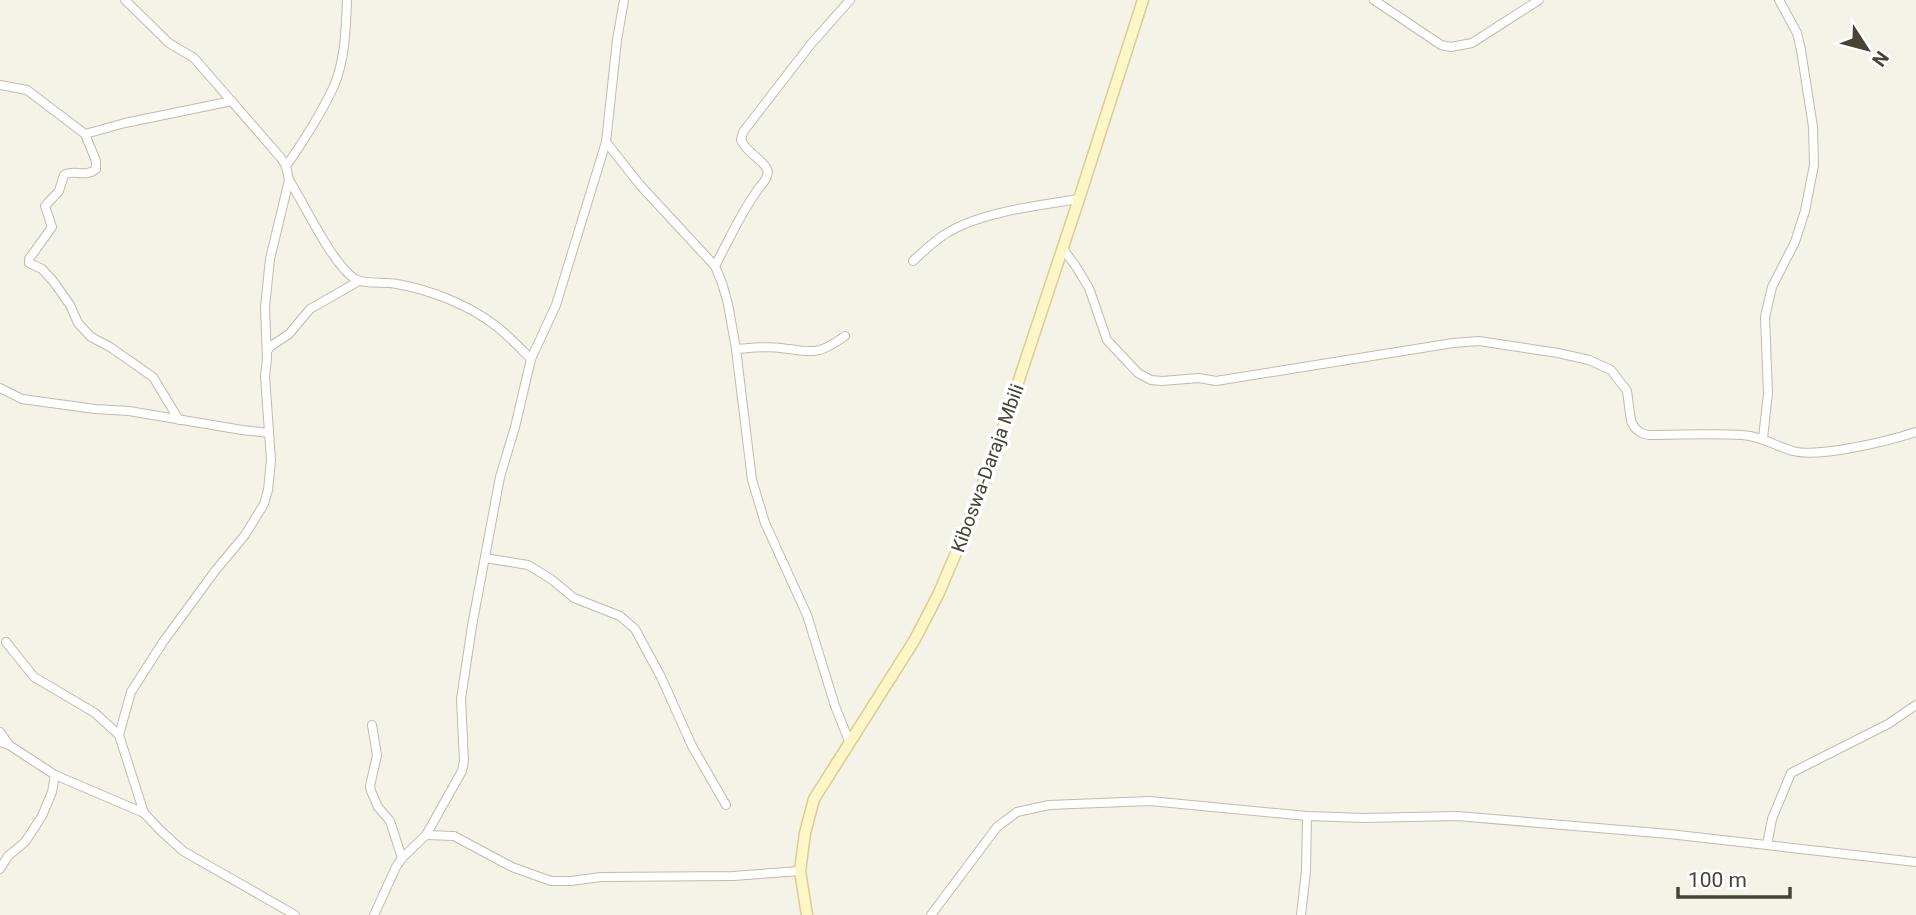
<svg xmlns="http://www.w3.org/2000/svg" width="1916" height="915" font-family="Roboto,sans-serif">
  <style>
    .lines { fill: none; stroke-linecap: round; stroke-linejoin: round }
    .minor-casing { stroke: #c2bba8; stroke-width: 10 }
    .secondary-casing { stroke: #dacd92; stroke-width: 13 }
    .minor { stroke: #fff; stroke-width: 8 }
    .secondary { stroke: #fff6c7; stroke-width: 10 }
    .labels { text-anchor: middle; stroke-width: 7; stroke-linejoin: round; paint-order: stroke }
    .street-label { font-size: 19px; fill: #494335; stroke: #fff }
  </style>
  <rect width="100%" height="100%" fill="#f5f2e7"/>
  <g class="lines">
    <defs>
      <g id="minor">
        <polyline points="125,0 169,43 194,58 281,158 286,166 289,180 270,259 265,307 267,359 265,376 271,460 268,490 264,504 245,535 215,571 163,642 131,692 119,735 144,813"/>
        <polyline points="1374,0 1441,45 1451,47 1472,43 1539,0"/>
        <polyline points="0,85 27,90 85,134 125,123 232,101"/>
        <path d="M85,134L96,161V169C86,178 74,169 64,175L59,191L45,206L52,227L29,259V263L42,269L53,281L70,305L78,323L91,337L110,347L153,377L179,420"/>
        <polyline points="606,142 640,185 715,266 722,283 728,304 736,349 752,480 765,523 807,615 835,706 849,741"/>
        <path d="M286,166C302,144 323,110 334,86C345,60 346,28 347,0"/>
        <path d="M289,180C305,205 332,264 355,279C365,285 385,281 397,284C431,290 469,305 496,326C509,336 520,348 531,359L515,427L500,477L472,626L461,699L464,761L462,771L426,835L402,858L396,867L374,915"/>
        <path d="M1063,249L1075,265L1089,288L1107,340L1138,373L1151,380L1162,381L1199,378L1216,381L1453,343L1479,341L1558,353L1589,360L1611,370L1627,391L1631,421L1635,428L1641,433L1649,435C1680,435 1711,433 1742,435C1761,436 1775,446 1793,451C1820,458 1888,441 1916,432"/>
        <path d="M913,261C924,251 935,240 947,233C980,212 1041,205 1079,199"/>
        <path d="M715,266C729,240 741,212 759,188C763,183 770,176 767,169C762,159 747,153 741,140L743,132L811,44L850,0"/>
        <path d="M736,349C750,348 767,346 781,348C814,352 817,356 845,336"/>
        <polyline points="267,351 271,346 289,334 310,309 359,281"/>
        <polyline points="531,359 556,305 606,142 617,40 624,0"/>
        <polyline points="0,388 22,399 95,409 129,411 242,430 269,433"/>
        <polyline points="1763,438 1768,393 1765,317 1772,287 1795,242 1805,211 1814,165 1813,127 1801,50 1797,33 1779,0"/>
        <polyline points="485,558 528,565 551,579 574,598 620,616 635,629 661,677 692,746 726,805"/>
        <polyline points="6,642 34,677 95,713 119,735"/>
        <polyline points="372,725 377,755 370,786 371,791 378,807 390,821 402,858"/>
        <polyline points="0,732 9,745"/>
        <polyline points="0,742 9,745 55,775 144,813 161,831 183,851 295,915"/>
        <polyline points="426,835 454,836 512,867 551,881 571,881 601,877 733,876 800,871"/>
        <polyline points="1767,845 1772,819 1791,773 1888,724 1916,705"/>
        <polyline points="0,869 8,856 25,842 42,816 52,792 55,775"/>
        <polyline points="931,915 997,827 1017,812 1049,805 1150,801 1307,816 1364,818 1457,816 1669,834 1916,862"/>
        <polyline points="1301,915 1306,871 1307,816"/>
      </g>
      <polyline id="secondary" points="807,915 800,871 805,833 814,799 914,641 938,595 959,546 998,443 1079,199 1143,0"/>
    </defs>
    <!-- minor casing -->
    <use href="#minor" class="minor-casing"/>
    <!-- secondary casing -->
    <use href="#secondary" class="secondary-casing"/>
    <!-- minor -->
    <use href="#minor" class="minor"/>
    <!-- secondary -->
    <use href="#secondary" class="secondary"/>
  </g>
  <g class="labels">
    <!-- street labels -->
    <g class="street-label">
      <text transform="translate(987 468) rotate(-70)" y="7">Kiboswa-Daraja Mbili</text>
    </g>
  </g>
  <!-- north arrow -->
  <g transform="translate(1867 49) rotate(126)" stroke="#ffffff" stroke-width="5" paint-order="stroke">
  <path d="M0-5L12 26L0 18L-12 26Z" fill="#494335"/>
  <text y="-10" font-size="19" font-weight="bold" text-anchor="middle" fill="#494335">N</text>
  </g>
  <!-- scale -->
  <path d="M1678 887v10h112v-10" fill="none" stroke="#494335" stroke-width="3.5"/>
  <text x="1688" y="887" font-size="21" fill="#494335" stroke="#ffffff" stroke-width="5" paint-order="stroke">100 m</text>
</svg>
